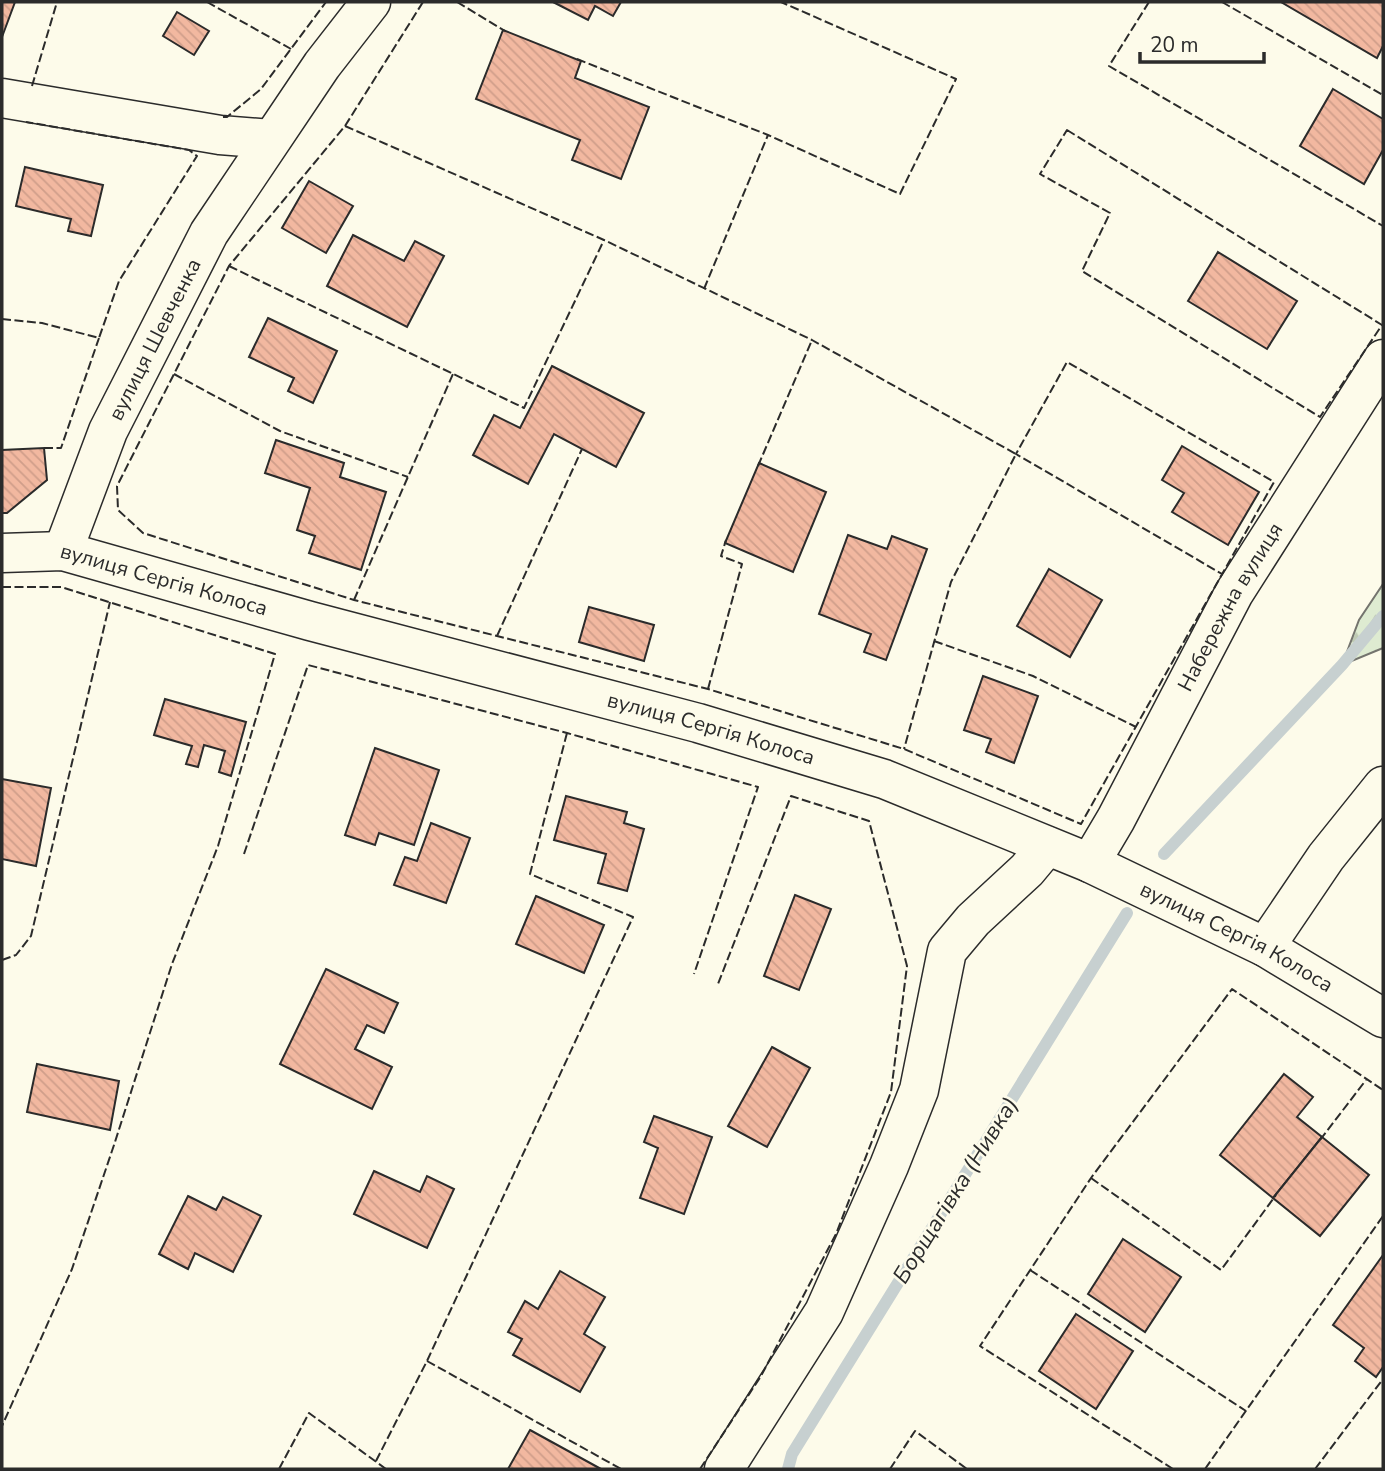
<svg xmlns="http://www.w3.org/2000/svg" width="1385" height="1471" font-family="'Nunito Sans',sans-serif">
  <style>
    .forest { fill: url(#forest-firs); stroke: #74746e; stroke-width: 2 }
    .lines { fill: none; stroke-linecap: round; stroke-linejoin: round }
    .stream { stroke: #c7d0d0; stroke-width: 12 }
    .building { fill: url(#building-back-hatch); stroke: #2b2b2b; stroke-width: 2 }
    .minor-casing { stroke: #2b2b2b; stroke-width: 41 }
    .minor { stroke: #fdfbea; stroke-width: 38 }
    .fence { stroke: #2b2b2b; stroke-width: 2; stroke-dasharray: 9 3.5; stroke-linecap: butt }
    .labels { text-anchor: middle; stroke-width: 5; stroke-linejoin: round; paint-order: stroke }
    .street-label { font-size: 21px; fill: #2b2b2b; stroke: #fdfbea }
    .water-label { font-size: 23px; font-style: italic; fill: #2b2b2b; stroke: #fdfbea }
  </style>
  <defs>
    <pattern id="forest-firs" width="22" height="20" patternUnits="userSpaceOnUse" patternTransform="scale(1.75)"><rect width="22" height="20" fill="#deebd1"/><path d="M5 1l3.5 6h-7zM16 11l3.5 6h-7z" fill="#bfcab4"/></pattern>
    <pattern id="building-back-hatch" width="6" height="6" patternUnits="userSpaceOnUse" patternTransform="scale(1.75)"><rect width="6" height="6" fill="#f2b8a0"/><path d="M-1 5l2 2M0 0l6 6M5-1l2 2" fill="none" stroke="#d09e8a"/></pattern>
  </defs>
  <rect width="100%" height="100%" fill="#fdfbea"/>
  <!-- forest -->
  <polygon class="forest" points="1383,584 1383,648 1342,665 1359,620"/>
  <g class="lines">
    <!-- stream -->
    <g class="stream">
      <polyline points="1164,854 1342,665 1383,616"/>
      <polyline points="788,1469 792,1454 1127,913"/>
    </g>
  </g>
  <!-- building -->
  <g class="building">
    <polygon points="2,2 15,2 2,37"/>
    <polygon points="553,2 621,2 613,16 595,6 588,20"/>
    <polygon points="1281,2 1383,2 1383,46 1377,58"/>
    <polygon points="177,12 209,31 194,55 163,36"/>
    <polygon points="503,30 581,61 575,78 649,107 621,179 572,160 580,140 476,99"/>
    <polygon points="1333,89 1383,119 1383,150 1364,184 1300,146"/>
    <polygon points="25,167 103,185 91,236 68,231 71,219 16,206"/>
    <polygon points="309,181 353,206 326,253 282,228"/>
    <polygon points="353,235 404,261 415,241 444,256 407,327 327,286"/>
    <polygon points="1218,252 1297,301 1267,349 1188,301"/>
    <polygon points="268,318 337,351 313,403 288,391 294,378 249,357"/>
    <polygon points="552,366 644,413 616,467 554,434 528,484 473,455 494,415 520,428"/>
    <polygon points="276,440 344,463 340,477 386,492 361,570 309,553 315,536 297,530 310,488 265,473"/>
    <polygon points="1182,446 1259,492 1228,545 1172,512 1184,493 1162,480"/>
    <polygon points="44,448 47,480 7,513 2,513 2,450"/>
    <polygon points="759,463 826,492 793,572 725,543"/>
    <polygon points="848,535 887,549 892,536 927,549 886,660 864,652 871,634 819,614"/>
    <polygon points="1049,569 1102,600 1070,657 1017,626"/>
    <polygon points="589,607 654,625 644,661 579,642"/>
    <polygon points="983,676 1038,696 1014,763 986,752 991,739 964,730"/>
    <polygon points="165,699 246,722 231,776 219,772 225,751 204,745 198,767 186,764 192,746 154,735"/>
    <polygon points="375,748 439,770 414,845 379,833 375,845 345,835"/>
    <polygon points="2,779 51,788 36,866 2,859"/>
    <polygon points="566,796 627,812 624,823 644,829 627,891 598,883 606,854 554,840"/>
    <polygon points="431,823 470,838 446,903 394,885 405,857 417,861"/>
    <polygon points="795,895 831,909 799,990 764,976"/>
    <polygon points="536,896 604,925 584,973 516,944"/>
    <polygon points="326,969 398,1003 384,1033 367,1025 355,1049 392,1067 372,1109 280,1064"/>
    <polygon points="772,1047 810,1068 767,1147 728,1126"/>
    <polygon points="37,1064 119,1081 110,1130 27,1112"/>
    <polygon points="1284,1074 1313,1097 1297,1117 1322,1137 1273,1198 1220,1155"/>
    <polygon points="654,1116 712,1137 684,1214 640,1198 658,1148 644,1142"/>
    <polygon points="1322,1137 1369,1175 1320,1236 1273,1198"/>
    <polygon points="374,1171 420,1192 427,1176 454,1189 427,1248 354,1214"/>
    <polygon points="188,1196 216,1210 223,1197 261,1216 233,1272 195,1253 188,1269 159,1254"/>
    <polygon points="1123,1239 1181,1277 1145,1332 1088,1294"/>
    <polygon points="1383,1255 1383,1367 1376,1377 1355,1361 1364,1348 1333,1325"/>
    <polygon points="560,1271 605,1297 584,1334 605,1347 580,1392 513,1355 522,1339 508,1332 525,1301 538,1309"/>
    <polygon points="1076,1314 1133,1351 1096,1409 1039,1371"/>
    <polygon points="530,1430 601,1469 508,1469"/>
  </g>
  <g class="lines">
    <defs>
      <g id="minor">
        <polyline points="2,98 220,135 271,139"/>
        <path id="s1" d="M63,551L108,431L209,233L322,65L371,2"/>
        <path id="s2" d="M2,553L63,551L310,621L698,723L884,779L1090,863L1265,947L1383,1018"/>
        <path id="s3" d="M1090,863L1116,819L1234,593L1383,359"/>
        <polyline points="1265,947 1326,857 1383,786"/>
        <polyline points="724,1469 824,1312 889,1166 919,1090 947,951 973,920 1027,870 1047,846"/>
      </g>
    </defs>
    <!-- minor casing -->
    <use href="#minor" class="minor-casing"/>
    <!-- minor -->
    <use href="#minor" class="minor"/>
    <!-- fence -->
    <g class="fence">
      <polyline points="207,2 291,49"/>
      <path d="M423,2L345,126L229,266L117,486L118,510L143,533L354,600L708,689L904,749L1081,824C1145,710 1210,596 1274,482L1067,362L1016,454L1222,574"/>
      <polyline points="457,2 505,31"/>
      <polyline points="1149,2 1109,66 1383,226"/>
      <polyline points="1222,2 1383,95"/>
      <polyline points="577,59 768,135 900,194 956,79 781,2"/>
      <polyline points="32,86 57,2"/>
      <polyline points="223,117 227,117 261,89 326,2"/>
      <polyline points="345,126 604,240 812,340 1016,454 951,582 904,749"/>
      <polygon points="1067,130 1382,325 1320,417 1082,271 1110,213 1040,174"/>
      <polyline points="229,266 524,408 604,240"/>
      <polyline points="704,289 768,135"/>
      <polyline points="2,319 42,323 99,338 119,281 197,156 189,150 26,122"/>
      <polyline points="174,374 280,431 408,477"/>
      <polyline points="44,448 61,448 99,338"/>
      <polyline points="758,466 812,340"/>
      <polyline points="2,587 61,587 275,654 218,846 172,964 114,1145 72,1269 2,1426"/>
      <polyline points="354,600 453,374"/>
      <polyline points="497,636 582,449"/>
      <polyline points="934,641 1033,676 1136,727"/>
      <polyline points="708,689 742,564 721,556 726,540"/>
      <polyline points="244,854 308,665 567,733 758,787 694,974"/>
      <polyline points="2,960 16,955 31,936 110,602"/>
      <polyline points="1320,1140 1366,1080"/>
      <polyline points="1091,1178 1221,1270 1276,1195"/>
      <polyline points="1030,1270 1246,1411"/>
      <polyline points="427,1361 621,1469"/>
      <polyline points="376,1461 427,1361 633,917 530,874 567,733"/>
      <polyline points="279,1469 309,1413 386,1469"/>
      <polyline points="700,1469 761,1376 836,1234 891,1092 907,966 869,821 791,796 718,984"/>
      <polyline points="890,1469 915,1431 967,1469"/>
      <polyline points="1173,1469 980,1346 1091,1178 1232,989 1383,1090"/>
      <polyline points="1205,1469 1383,1216"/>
      <polyline points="1315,1469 1383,1379"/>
    </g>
  </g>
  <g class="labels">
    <!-- street labels -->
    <g class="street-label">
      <text dy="7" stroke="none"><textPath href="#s1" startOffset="231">вулиця Шевченка</textPath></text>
      <text dy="7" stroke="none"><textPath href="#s2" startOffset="166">вулиця Сергія Колоса</textPath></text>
      <text dy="7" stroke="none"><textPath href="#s3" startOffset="292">Набережна вулиця</textPath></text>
      <text dy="7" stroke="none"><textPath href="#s2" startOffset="733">вулиця Сергія Колоса</textPath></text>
      <text dy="7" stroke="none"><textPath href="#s2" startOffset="1300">вулиця Сергія Колоса</textPath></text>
    </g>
    <!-- water labels -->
    <g class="water-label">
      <text transform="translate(955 1190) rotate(-58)" y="8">Борщагівка (Нивка)</text>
    </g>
  </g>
  <!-- border -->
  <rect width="1385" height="1471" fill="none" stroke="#2b2b2b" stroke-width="7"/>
  <!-- scale -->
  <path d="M1140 52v10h124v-10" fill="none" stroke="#2b2b2b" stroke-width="3.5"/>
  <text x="1150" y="52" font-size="21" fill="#2b2b2b" stroke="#fdfbea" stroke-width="5" paint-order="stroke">20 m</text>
</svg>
